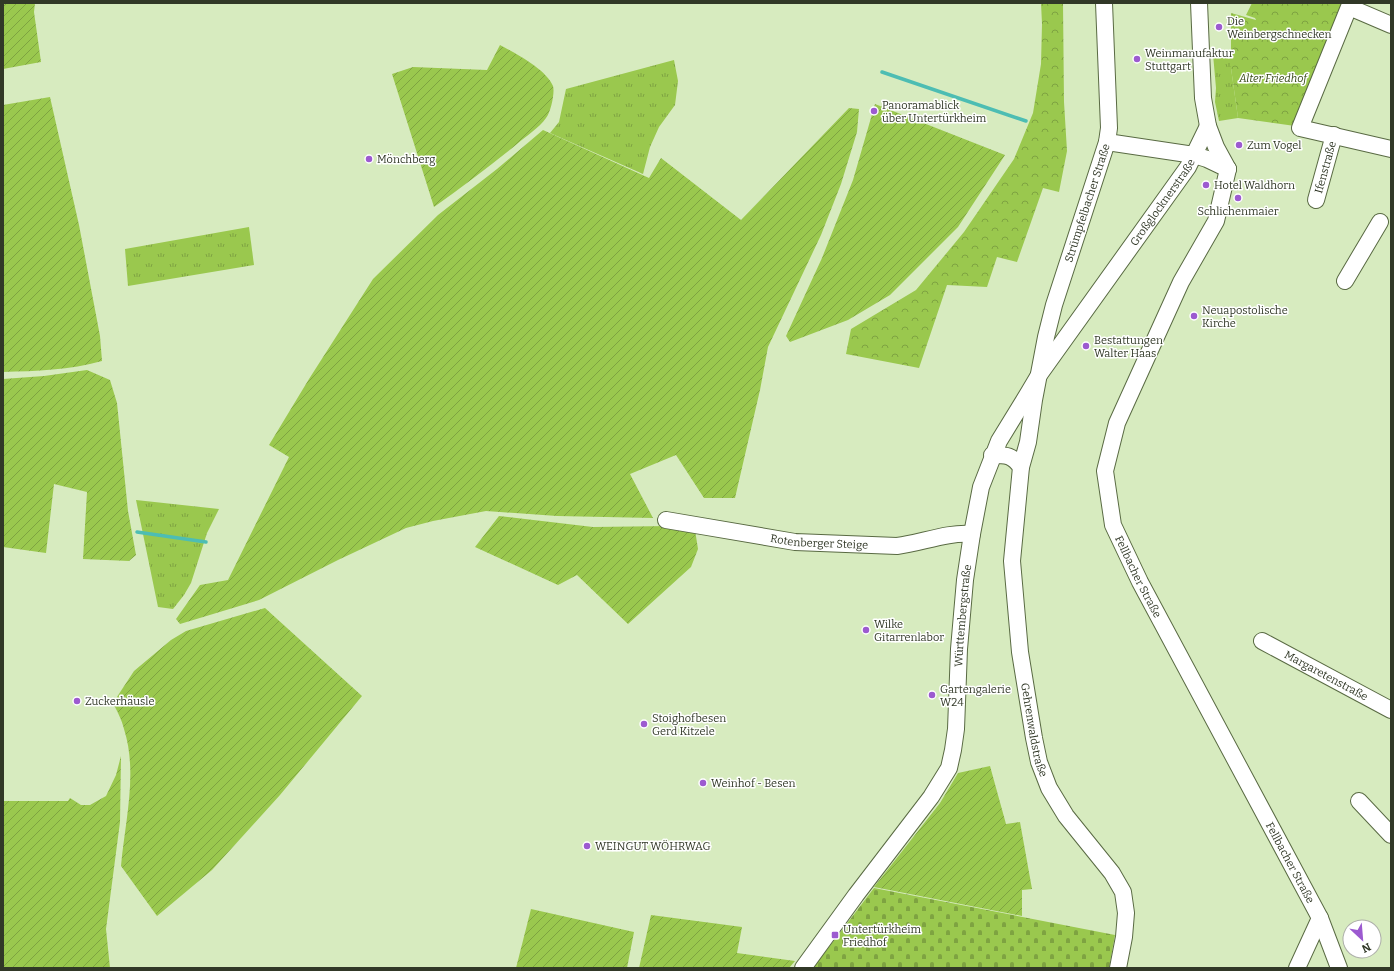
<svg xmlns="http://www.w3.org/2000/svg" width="1394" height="971" font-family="Bitter,serif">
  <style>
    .grass { fill: url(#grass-tufts) }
    .forest { fill: url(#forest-crowns) }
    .cemetery { fill: url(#cemetery-stones) }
    .garden { fill: url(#garden-furrows) }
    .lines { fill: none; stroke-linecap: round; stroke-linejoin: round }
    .stream { stroke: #4dbdb3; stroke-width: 3.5 }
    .minor-casing { stroke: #596a43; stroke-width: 18 }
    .minor { stroke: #fff; stroke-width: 16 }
    .poi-dot { fill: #9c5ad0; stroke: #fff; stroke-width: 1.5 }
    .labels { text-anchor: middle; stroke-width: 3; stroke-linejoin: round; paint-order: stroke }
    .poi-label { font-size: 11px; fill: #313827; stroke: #fff; text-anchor: start }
    .park-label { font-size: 11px; font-style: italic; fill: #344814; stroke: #fff }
    .street-label { font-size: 11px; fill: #313827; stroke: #fff }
  </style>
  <defs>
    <pattern id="grass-tufts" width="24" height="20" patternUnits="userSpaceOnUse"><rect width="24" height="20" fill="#9ac84e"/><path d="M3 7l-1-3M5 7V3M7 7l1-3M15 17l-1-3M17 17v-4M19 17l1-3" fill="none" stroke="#7ea341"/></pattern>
    <pattern id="forest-crowns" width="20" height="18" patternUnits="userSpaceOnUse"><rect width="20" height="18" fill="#9ac84e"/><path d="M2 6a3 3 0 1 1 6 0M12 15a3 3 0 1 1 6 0" fill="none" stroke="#7ea341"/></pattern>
    <pattern id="cemetery-stones" width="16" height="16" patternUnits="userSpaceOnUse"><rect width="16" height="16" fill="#9ac84e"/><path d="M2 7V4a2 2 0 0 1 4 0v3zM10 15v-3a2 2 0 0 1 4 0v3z" fill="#7ea341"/></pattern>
    <pattern id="garden-furrows" width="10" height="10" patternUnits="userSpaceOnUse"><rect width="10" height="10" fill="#9ac84e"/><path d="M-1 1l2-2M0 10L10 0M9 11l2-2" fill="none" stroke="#7ea341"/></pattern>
  </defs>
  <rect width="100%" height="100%" fill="#d7ebbf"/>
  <!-- grass -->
  <g class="grass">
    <polygon points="1213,54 1231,56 1231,68 1238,118 1219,121 1215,102 1216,88"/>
    <polygon points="674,60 678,81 675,105 659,127 650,147 643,174 550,133 559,122 566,89"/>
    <polygon points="249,227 254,265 128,286 125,249"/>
    <polygon points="136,500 219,509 207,533 191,583 184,595 173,609 158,607"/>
  </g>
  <!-- forest -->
  <g class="forest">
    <polygon points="1041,3 1063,3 1064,102 1067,151 1059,192 1043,188 1017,262 997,257 987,287 947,285 919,368 846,354 851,329 916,290 964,232 1014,159 1033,113 1041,64 1042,24"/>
    <polygon points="1252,3 1346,3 1295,126 1238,118 1231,68 1231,13 1256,20 1255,18 1246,15"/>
  </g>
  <!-- cemetery -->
  <polygon class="cemetery" points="874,888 1115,935 1109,968 813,968"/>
  <!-- garden -->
  <g class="garden">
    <polygon points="3,3 35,3 34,12 41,62 3,69"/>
    <path d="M500,45C515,53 546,69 553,86C555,92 551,112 546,118C539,128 526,136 517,144C490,166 462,187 434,207L392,74L413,67L487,70Z"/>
    <path d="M50,97L79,225L100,336L102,361C70,370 36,371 3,372V105Z"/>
    <polygon points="875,104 1005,155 958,227 890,295 848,320 790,342 786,336 822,258 853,180"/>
    <polygon points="849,108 859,109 857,132 841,184 821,235 768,347 760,390 735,498 704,498 676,455 630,474 653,518 557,516 486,511 433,521 406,528 338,560 259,600 180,624 176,619 200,585 228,580 289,457 269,445 309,379 373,279 438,215 497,169 543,130 649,178 661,158 741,220"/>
    <polygon points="87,370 110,380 117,403 128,511 136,555 129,561 83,559 87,492 54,484 46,553 3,547 3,379 44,376"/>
    <polygon points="499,516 593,527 671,526 695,530 698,549 691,567 628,624 577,575 558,585 475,547"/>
    <path d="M265,608L362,696L280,795L212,870L157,916L121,866C125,821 138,773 124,729C122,720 117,711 113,703L134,671L171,640L186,631Z"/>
    <polygon points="121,756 120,822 106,929 110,968 3,968 3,801 68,801 70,798 81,805 90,805 106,796 116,775"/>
    <polygon points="990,766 1006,824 1020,822 1032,889 1022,890 1022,916 874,887 940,803 958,773"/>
    <polygon points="531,909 634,932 627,968 516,968"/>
    <polygon points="651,915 742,927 737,953 795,961 789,968 639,968"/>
  </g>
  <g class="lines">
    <!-- stream -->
    <g class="stream">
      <polyline points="882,72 1026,121"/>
      <polyline points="137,532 206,542"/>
    </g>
    <defs>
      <g id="minor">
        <path id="s1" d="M1104,3L1109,128L1107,142L1054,305L1046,337L1034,400L1028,442L1021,467L1012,561L1020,652L1034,738L1039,762L1049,788L1066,816L1112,873L1123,892L1126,913L1124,937L1118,968"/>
        <polyline points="1199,3 1203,98 1208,126 1216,147 1228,169"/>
        <polyline points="1391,25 1349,7 1300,128 1391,149"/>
        <polyline points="1107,142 1194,155 1207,159 1228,169"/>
        <path id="s2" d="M1228,169L1216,221L1181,282L1117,423L1105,471L1113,525L1140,582L1320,918L1339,968"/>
        <path id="s3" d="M1316,200L1334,135"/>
        <polyline points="1345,281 1380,222"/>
        <path d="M992,455C1007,455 1012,455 1021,467"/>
        <path id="s4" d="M666,520L795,542L897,546C922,543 946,532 972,534"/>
        <path id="s5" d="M1262,641L1391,710"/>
        <polyline points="1359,801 1391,835"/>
        <path id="s6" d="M803,968L856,895L931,797L949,768L953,750L956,729L959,649L965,580L972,534L981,487L999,441L1029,392L1039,375L1188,167L1208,126"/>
        <polyline points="1297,968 1320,918"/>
      </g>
    </defs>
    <!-- minor casing -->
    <use href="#minor" class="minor-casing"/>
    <!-- minor -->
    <use href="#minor" class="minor"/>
  </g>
  <!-- markers -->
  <g class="poi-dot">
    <circle cx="1219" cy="27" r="4"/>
    <circle cx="1137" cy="59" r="4"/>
    <circle cx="874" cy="111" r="4"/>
    <circle cx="1239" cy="145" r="4"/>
    <circle cx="369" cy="159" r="4"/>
    <circle cx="1206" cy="185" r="4"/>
    <circle cx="1238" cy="198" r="4"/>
    <circle cx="1194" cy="316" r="4"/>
    <circle cx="1086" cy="346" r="4"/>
    <circle cx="866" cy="630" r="4"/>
    <circle cx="932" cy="695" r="4"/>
    <circle cx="77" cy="701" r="4"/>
    <circle cx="644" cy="724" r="4"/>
    <circle cx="703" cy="783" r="4"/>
    <circle cx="587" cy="846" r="4"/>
    <rect x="831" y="931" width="8" height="8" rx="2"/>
  </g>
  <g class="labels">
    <!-- poi labels -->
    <g class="poi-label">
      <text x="1227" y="25">Die<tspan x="1227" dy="13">Weinbergschnecken</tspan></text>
      <text x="1145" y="57">Weinmanufaktur<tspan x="1145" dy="13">Stuttgart</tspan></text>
      <text x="882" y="109">Panoramablick<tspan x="882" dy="13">über Untertürkheim</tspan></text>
      <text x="1247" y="149">Zum Vogel</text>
      <text x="377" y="163">Mönchberg</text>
      <text x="1214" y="189">Hotel Waldhorn</text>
      <text x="1238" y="215" text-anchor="middle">Schlichenmaier</text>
      <text x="1202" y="314">Neuapostolische<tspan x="1202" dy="13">Kirche</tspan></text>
      <text x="1094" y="344">Bestattungen<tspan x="1094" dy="13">Walter Haas</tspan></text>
      <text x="874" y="628">Wilke<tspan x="874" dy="13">Gitarrenlabor</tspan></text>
      <text x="940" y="693">Gartengalerie<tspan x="940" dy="13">W24</tspan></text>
      <text x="85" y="705">Zuckerhäusle</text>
      <text x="652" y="722">Stoighofbesen<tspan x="652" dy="13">Gerd Kitzele</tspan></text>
      <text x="711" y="787">Weinhof - Besen</text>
      <text x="595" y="850">WEINGUT WÖHRWAG</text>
      <text x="843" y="933">Untertürkheim<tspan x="843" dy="13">Friedhof</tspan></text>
    </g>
    <!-- park labels -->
    <g class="park-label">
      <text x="1273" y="82">Alter Friedhof</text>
    </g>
    <!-- street labels -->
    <g class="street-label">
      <text dy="4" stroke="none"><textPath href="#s3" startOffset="34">Ifenstraße</textPath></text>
      <text dy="4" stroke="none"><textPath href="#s6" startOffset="870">Großglocknerstraße</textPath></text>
      <text transform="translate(1087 203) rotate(-72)" y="4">Strümpfelbacher Straße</text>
      <text dy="4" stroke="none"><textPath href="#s4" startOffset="155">Rotenberger Steige</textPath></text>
      <text dy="4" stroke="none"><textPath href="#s2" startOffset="440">Fellbacher Straße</textPath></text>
      <text dy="4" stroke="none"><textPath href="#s6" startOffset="401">Württembergstraße</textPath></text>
      <text dy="4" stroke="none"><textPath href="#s5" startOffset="73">Margaretenstraße</textPath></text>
      <text dy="4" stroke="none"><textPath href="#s1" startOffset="741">Gehrenwaldstraße</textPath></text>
      <text dy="4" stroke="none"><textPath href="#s2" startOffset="764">Fellbacher Straße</textPath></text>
    </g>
  </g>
  <!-- border -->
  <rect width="1394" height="971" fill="none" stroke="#313827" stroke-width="8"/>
  <!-- north arrow -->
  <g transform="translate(1362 939) rotate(154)"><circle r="19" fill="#ffffff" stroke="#adafa9"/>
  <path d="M0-3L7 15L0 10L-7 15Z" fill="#9c5ad0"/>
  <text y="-6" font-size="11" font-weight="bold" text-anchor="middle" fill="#313827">N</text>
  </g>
</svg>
